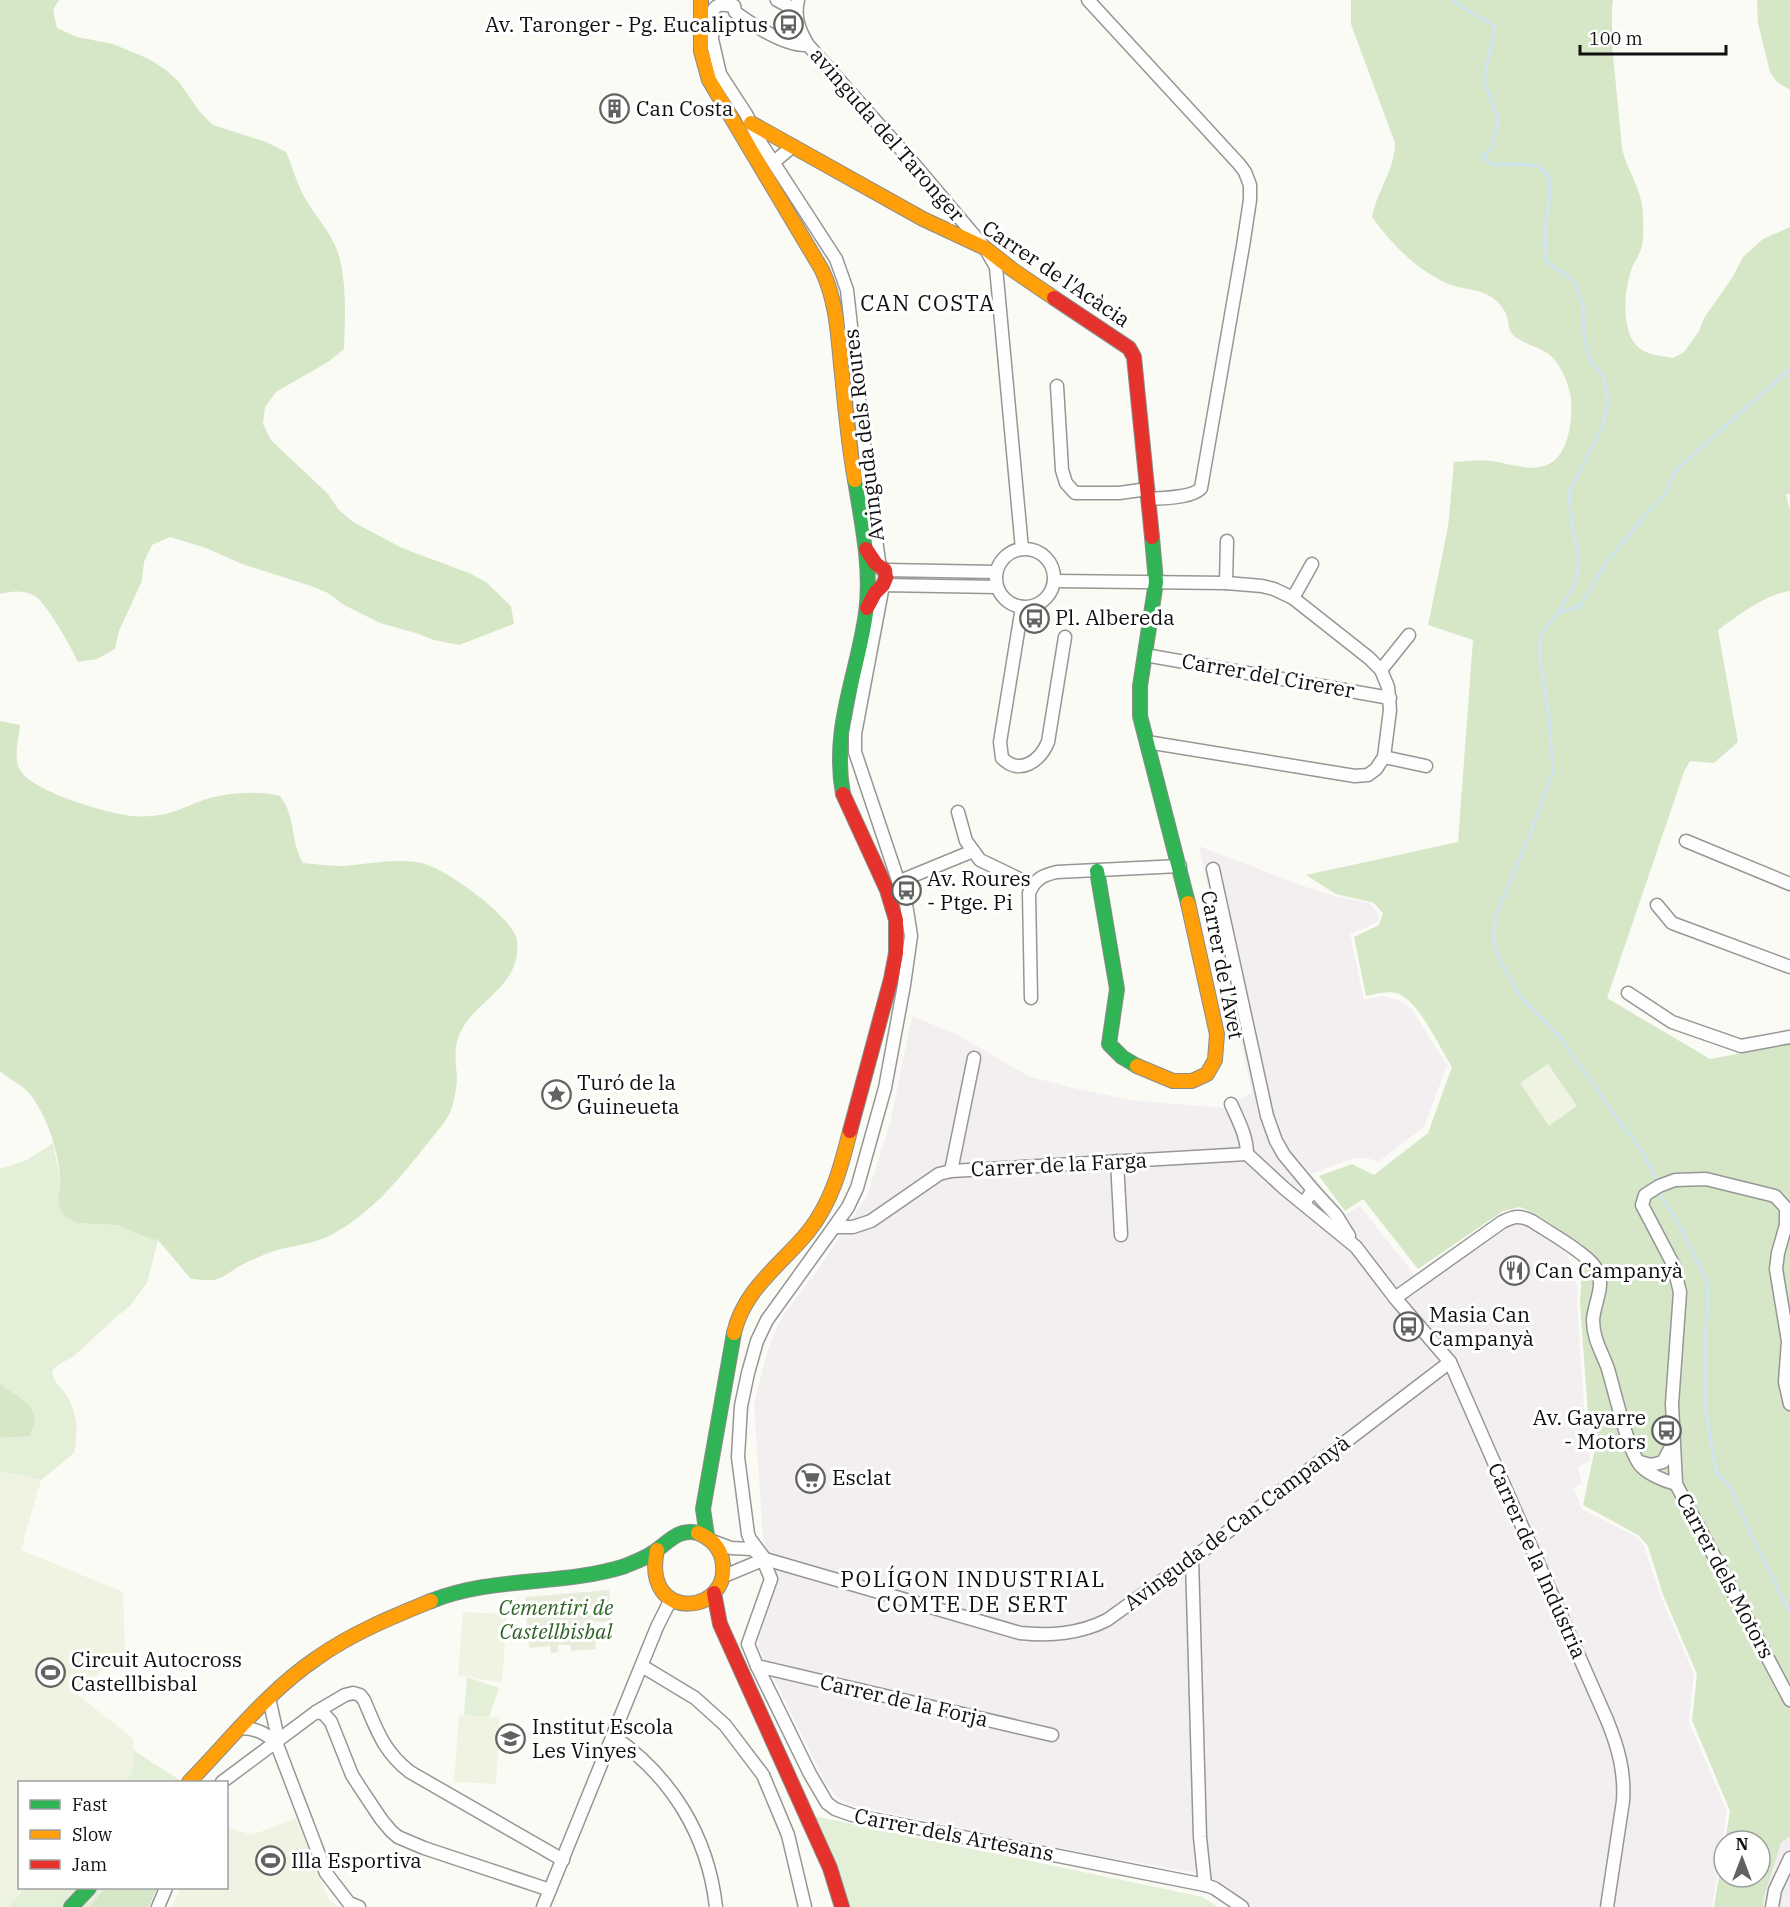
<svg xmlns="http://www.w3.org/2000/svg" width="1790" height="1907" font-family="'IBM Plex Serif',serif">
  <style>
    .industrial { fill: #f3eff1 }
    .green { fill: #e4efd8 }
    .forest { fill: #d5e7c6 }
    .cemetery { fill: #e7ecdb }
    .pitch { fill: #eef4e1 }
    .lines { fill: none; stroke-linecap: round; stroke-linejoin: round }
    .stream { stroke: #cfe5f2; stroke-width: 3 }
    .street-casing { stroke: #969694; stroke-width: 15 }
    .fast-casing { stroke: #8c8c8a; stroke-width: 16 }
    .slow-casing { stroke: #8c8c8a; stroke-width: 16 }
    .jam-casing { stroke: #8c8c8a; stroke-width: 16 }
    .street { stroke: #fefefe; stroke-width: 12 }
    .fast { stroke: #30b455; stroke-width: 14 }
    .slow { stroke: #ff9f0a; stroke-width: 14 }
    .jam { stroke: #e5322d; stroke-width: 14 }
    .labels { text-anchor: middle; stroke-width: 6; stroke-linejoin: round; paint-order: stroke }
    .poi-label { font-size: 21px; fill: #101010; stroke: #fff; text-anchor: start }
    .street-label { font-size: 21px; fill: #101010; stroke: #fff }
    .park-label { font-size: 21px; font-style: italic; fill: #2f6325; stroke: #fff }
    .neighbourhood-label { font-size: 22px; letter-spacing: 1.5px; fill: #101010; stroke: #fff }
  </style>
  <rect width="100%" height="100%" fill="#fbfbf6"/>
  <!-- industrial -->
  <g class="industrial">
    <polygon points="1199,846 1303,886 1334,896 1369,903 1376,910 1379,919 1374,924 1350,934 1364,1000 1384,996 1400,1001 1411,1008 1447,1065 1424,1127 1378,1162 1367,1158 1350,1159 1311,1174 1345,1214 1360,1206 1421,1283 1509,1224 1523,1221 1567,1254 1574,1273 1578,1290 1577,1304 1585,1419 1594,1444 1589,1448 1590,1460 1578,1467 1582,1483 1574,1489 1582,1509 1637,1537 1644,1546 1660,1594 1694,1674 1689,1722 1727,1811 1712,1907 1243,1907 1233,1892 1217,1880 1192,1872 1099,1856 849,1805 838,1798 827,1786 757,1644 777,1585 763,1539 754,1404 767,1353 774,1333 784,1314 816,1272 867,1196 890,1123 912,1016 958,1035 1028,1076 1073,1088 1131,1100 1224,1108 1252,1093"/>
    <polygon points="1790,1836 1790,1907 1763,1907 1764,1897 1781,1843"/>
  </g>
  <!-- green -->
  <g class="green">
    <path d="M53,1143L60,1179L58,1190L84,1224C95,1225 107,1223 117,1226C132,1230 144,1239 158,1240L147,1283L130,1306L116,1317L74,1356L58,1365L52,1371C54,1384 61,1386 67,1396C78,1415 78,1432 74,1453L41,1480L0,1471V1438H9L33,1409L0,1384V1169L27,1160Z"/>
    <polygon points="467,1677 499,1688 489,1717 464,1715"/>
    <polygon points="133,1750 183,1782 123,1782 132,1773"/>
    <polygon points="814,1816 1203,1897 1218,1907 846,1907"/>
    <polygon points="26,1888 106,1888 89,1907 8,1907"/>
  </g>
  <!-- forest -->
  <g class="forest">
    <path d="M0,0H59L53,10L57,28L77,37L113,44L149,59L166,70L179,82L200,112L213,125L266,142L286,152C293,168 297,185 306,200C317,218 333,235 339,256C347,285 345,319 344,349L328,362L276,392L265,407L263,424L271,440L328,494L339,510L353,522L402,548L469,573L486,582L511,606L514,624L459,645L434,640L416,633L380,623L344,605L328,593L311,586L242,564L206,548L170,537L152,545L144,562L142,581L119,631L115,649L97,659L78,662C71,647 46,601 33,595C22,590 12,591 0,594Z"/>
    <path d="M1351,0H1613L1612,8V44L1622,148C1627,171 1642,189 1643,213C1643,224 1644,236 1642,246C1640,255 1633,263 1631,271C1624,291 1621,332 1638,347C1646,355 1663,356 1673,358L1684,352L1699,331L1704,318L1732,278L1743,257L1763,239L1790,227V494H1786L1790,510V591C1767,594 1737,616 1718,630L1738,742L1714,763L1690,761L1684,772L1607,998L1710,1059L1790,1044V1836L1781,1843L1764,1897L1763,1907H1714L1724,1846V1877H1760V1841H1725L1730,1811L1692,1720L1697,1674L1663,1595L1648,1546L1638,1535L1583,1505L1596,1444L1588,1415L1580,1303L1583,1245L1536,1214L1520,1207L1503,1211L1418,1269L1363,1199L1345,1211L1319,1176L1352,1164L1374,1175L1428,1133L1452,1067C1440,1048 1419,1002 1399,994C1388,990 1377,994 1366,996L1354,937L1379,925L1383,913L1374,903L1336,894L1306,875L1458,842L1473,640L1428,625L1448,527L1454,462C1466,461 1479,460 1491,461C1509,463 1532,473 1549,464C1570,454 1574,413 1570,393C1567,381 1561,366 1552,357C1541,346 1515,343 1510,330C1508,328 1509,324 1508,321C1507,313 1501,304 1494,299C1480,288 1462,290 1446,283C1416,269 1391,244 1372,217C1377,191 1395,169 1395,143L1351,24Z"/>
    <polygon points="1757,0 1790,0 1790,90 1777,82 1770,72 1758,23"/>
    <path d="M0,721L20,725C19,738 13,759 20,770C32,791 96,809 119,814C132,817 147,817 160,815C175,813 189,805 203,800C225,793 257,790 280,796C296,816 290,840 303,863C316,864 331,866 344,866C369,864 395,858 421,863C444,867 512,916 517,940C518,947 517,957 515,963C505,993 473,1005 460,1033C453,1048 456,1062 457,1077C457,1089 454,1102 450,1113C443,1126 432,1137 423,1149C397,1182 369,1215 331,1235C311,1246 287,1245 266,1254C257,1258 247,1262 238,1267C230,1272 223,1278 214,1280C207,1281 198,1279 191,1279L158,1240C143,1239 131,1229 115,1225C98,1222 76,1229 63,1214C55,1202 60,1191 60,1178C59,1152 45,1109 26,1090C18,1083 8,1078 0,1071Z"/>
    <path d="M0,1384C19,1398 48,1409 29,1436L0,1438Z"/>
    <polygon points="106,1888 157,1888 149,1907 89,1907"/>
  </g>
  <!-- cemetery -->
  <polygon class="cemetery" points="609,1590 612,1622 594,1622 596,1649 571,1651 570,1645 558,1645 558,1652 551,1653 550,1646 529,1648 525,1597"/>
  <!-- pitch -->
  <g class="pitch">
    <polygon points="1548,1064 1577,1106 1549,1126 1520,1083"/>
    <polygon points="0,1471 41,1480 21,1550 123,1592 125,1650 75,1693 134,1739 132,1773 123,1782 20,1782 20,1888 26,1888 8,1907 0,1907"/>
    <polygon points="463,1612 507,1614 502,1683 458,1675"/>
    <polygon points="459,1715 500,1717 496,1784 454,1782"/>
    <polygon points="296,1818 328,1898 339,1907 172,1907 180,1888 226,1888 227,1827 252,1835"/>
  </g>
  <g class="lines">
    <!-- stream -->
    <g class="stream">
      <path d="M1453,0C1464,10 1481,18 1495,26L1484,80L1498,119L1492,148L1482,157L1493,165L1519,164L1539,166L1549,177L1550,194L1545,227L1546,261L1574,281L1583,306L1584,337L1590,361L1604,377L1608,407L1601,429L1569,492L1572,526L1579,559L1576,582L1557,614L1544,630L1540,641V659L1549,716L1553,772L1530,834L1497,913L1494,929V946L1500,960L1515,988L1524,1001L1560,1037L1616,1117L1641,1149L1658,1184"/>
      <polyline points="1558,613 1580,606 1606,563 1652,507 1665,495 1674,473 1678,468 1790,369"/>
      <polyline points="1660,1190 1661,1195 1678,1223 1707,1281 1708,1305 1705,1340 1705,1406 1716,1472 1731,1488 1750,1532 1790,1613"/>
    </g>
    <defs>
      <g id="street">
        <polyline points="777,0 796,10"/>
        <path d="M798,0C794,17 799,30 808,45L914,164L985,248L996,267L1022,549"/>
        <path d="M1088,0L1239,164L1245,172L1250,185V200L1243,246L1201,488C1193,498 1163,498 1149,499"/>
        <path d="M734,6C726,5 717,2 713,11L712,39L720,74L746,114L762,145L836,259L847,290L869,489L880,568"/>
        <path d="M734,6L735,12C753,25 786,47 808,45"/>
        <polyline points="774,162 793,146"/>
        <polyline points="1057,386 1062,470 1066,483 1075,493 1119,493 1148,489"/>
        <circle cx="1025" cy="578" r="29"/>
        <polyline points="885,570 996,572"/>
        <polyline points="1054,581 1226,583 1262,586 1274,589 1293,598 1369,658 1381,670 1388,687 1390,710 1384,757 1376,769 1368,775 1355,776 1147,742"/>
        <polyline points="1226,583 1227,541"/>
        <polyline points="1293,598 1312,564"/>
        <path d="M1022,607L1000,742L1002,758C1020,776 1040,761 1048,742L1065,637"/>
        <polyline points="1145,655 1390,698"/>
        <polyline points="1381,670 1409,635"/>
        <polyline points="1384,757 1426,766"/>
        <polyline points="958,812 966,841 980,860 1032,885"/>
        <polyline points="1686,841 1790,884"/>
        <polyline points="1213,869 1267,1116 1276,1141 1284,1155 1313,1190 1304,1203"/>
        <polyline points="900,881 973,851"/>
        <polyline points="1657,905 1672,923 1790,967"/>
        <polyline points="1628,993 1672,1022 1741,1046 1790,1037"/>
        <path d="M1031,998L1029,893C1035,879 1043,875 1057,872L1180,866"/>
        <path d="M1231,1104C1238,1120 1247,1136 1247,1154"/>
        <path d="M1247,1154L1285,1189L1356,1247L1395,1298L1450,1362L1607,1720C1618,1747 1625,1771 1623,1801L1607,1907"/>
        <polyline points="1117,1161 1121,1235"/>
        <polyline points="951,1171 974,1058"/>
        <polyline points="1313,1190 1336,1215 1349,1236"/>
        <polyline points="834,1227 853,1227 871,1221 939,1174 951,1171 1247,1154"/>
        <path d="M1395,1298L1502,1222C1514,1216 1520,1215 1532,1221C1547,1231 1586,1253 1595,1267C1607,1283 1594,1303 1593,1320C1593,1339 1602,1352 1608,1369C1615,1392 1627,1448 1640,1465C1648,1474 1664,1481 1676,1484"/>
        <polyline points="1790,1404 1785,1382 1788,1341 1776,1269 1778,1253 1786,1225 1786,1208 1775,1196 1706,1179 1675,1180 1659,1186 1645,1195 1642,1205 1673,1264 1680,1292 1672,1404 1676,1484 1790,1700"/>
        <polyline points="1640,1462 1651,1465 1663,1462 1673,1443"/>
        <path d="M715,1542L731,1548L752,1549L765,1559L1020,1633C1051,1636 1079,1634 1107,1620L1192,1559L1450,1362"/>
        <polyline points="765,1559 750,1539 748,1534 738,1457 741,1406 748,1373 757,1341 767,1320 834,1227 848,1207 857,1188 885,1088 904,985 911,936 906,904 855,752 855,734 881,596 883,585 997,587"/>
        <polyline points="765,1559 766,1567 771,1579 748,1644 757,1666 810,1774 827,1803 835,1809 852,1815 1205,1885 1214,1888 1242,1907"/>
        <polyline points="1192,1559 1200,1837 1205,1885"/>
        <polyline points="724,1576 765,1559"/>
        <polyline points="642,1666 695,1698 725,1725 763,1775 788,1835 805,1907"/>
        <polyline points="757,1666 1052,1735"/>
        <polyline points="269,1698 277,1734 276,1742 326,1873 349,1903 359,1907"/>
        <polyline points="316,1712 324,1714 331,1722 352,1775 361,1789 381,1819 391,1831 398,1837 424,1848 550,1890"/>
        <path d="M241,1728C256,1728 264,1733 276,1742"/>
        <path d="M613,1736C672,1777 708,1836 716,1907"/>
        <path d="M222,1782L316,1712L345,1695L353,1693L360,1695L364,1700C377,1730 383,1751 410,1772L563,1860"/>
        <polyline points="158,1907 166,1888"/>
        <polyline points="543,1907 657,1627 671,1599"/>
        <polyline points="1772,1907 1775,1890 1790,1858"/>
      </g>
      <g id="fast">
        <polyline points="1152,537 1156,582 1140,686 1140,716 1188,903"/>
        <path d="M843,794C831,728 857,677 866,613C872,569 862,524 855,480"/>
        <polyline points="1097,871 1117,989 1109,1044 1122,1057 1137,1066"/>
        <polyline points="707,1536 703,1509 734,1333"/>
        <path d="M431,1601C493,1576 562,1586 625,1566C635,1562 646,1558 654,1552C669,1542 678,1528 698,1533"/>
        <polyline points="71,1907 89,1888"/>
      </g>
      <g id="slow">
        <path d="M701,0V51L709,80L822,270C836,300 838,332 841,365C845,403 848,442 855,480"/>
        <polyline points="751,123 923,219 985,248 1013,270 1054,298"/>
        <polyline points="1137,1066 1173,1081 1192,1081 1207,1074 1215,1060 1217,1034 1188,903"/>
        <path d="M734,1333C744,1289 781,1265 808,1232C832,1202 841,1167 850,1131"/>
        <path d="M657,1550C641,1625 735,1615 722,1559C719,1546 710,1538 698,1533"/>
        <path d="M189,1782C230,1740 268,1691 317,1658C352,1633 392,1617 431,1601"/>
      </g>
      <g id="jam">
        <polyline points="1054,298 1129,348 1134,357 1152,537"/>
        <polyline points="866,549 876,564 885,570 886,578 883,585 875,593 867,608"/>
        <polyline points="843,794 887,890 896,920 896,953 891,979 850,1131"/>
        <polyline points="714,1593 720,1624 830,1868 842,1907"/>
      </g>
    </defs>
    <!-- street casing -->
    <use href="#street" class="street-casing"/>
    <!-- fast casing -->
    <use href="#fast" class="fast-casing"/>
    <!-- slow casing -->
    <use href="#slow" class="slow-casing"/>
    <!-- jam casing -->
    <use href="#jam" class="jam-casing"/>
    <!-- street -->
    <use href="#street" class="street"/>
    <!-- fast -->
    <use href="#fast" class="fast"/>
    <!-- slow -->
    <use href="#slow" class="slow"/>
    <!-- jam -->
    <use href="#jam" class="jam"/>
  </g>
  <!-- icons -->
  <defs>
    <symbol id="bus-ring" viewBox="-11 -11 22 22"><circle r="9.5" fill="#fff" stroke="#626260" stroke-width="1.5"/><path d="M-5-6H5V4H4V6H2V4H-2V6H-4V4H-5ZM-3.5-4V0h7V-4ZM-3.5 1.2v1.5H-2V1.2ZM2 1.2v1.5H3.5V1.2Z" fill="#626260"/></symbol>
    <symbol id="building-ring" viewBox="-11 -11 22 22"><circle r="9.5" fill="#fff" stroke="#626260" stroke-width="1.5"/><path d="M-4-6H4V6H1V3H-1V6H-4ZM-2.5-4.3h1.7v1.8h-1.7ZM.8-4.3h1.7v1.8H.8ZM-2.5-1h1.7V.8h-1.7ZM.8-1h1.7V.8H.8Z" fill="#626260"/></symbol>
    <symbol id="sight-ring" viewBox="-11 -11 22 22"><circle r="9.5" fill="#fff" stroke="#626260" stroke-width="1.5"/><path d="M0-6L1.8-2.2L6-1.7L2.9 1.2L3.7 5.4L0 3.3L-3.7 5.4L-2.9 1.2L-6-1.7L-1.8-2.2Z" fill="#626260"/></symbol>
    <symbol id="restaurant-ring" viewBox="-11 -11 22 22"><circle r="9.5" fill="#fff" stroke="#626260" stroke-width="1.5"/><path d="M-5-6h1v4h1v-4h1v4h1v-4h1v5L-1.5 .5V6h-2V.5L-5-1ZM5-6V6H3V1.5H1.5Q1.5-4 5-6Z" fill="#626260"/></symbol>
    <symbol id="supermarket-ring" viewBox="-11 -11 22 22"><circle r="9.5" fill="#fff" stroke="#626260" stroke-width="1.5"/><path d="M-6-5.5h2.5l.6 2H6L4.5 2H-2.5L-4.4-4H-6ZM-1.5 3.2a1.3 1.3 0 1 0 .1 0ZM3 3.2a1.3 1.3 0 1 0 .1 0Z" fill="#626260"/></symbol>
    <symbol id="stadium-ring" viewBox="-11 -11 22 22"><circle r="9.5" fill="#fff" stroke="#626260" stroke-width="1.5"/><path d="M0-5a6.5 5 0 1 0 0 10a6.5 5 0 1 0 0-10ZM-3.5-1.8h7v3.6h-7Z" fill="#626260"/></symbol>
    <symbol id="school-ring" viewBox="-11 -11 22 22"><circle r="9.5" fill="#fff" stroke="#626260" stroke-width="1.5"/><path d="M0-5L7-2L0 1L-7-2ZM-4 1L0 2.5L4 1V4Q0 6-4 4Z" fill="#626260"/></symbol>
  </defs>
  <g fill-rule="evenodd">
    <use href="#bus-ring" x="772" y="8" width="33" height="33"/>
    <use href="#building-ring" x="598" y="92" width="33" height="33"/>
    <use href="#bus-ring" x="1018" y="602" width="33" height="33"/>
    <use href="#bus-ring" x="890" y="874" width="33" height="33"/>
    <use href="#sight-ring" x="540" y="1078" width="33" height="33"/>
    <use href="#restaurant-ring" x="1498" y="1254" width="33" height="33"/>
    <use href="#bus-ring" x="1392" y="1310" width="33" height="33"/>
    <use href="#bus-ring" x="1650" y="1414" width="33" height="33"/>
    <use href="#supermarket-ring" x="794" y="1462" width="33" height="33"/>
    <use href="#stadium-ring" x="34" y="1656" width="33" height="33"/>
    <use href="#school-ring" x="494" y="1722" width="33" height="33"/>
    <use href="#stadium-ring" x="254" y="1844" width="33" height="33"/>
  </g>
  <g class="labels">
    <!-- poi labels -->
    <g class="poi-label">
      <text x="768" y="32" text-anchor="end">Av. Taronger - Pg. Eucaliptus</text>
      <text x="636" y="116">Can Costa</text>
      <text x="1055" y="625">Pl. Albereda</text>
      <text x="927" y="886">Av. Roures<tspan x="927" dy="24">- Ptge. Pi</tspan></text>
      <text x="577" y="1090">Turó de la<tspan x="577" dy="24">Guineueta</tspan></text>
      <text x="1535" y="1278">Can Campanyà</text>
      <text x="1429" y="1322">Masia Can<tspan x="1429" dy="24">Campanyà</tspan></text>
      <text x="1646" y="1425" text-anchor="end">Av. Gayarre<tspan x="1646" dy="24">- Motors</tspan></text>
      <text x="832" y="1485">Esclat</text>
      <text x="71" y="1667">Circuit Autocross<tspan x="71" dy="24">Castellbisbal</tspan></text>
      <text x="532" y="1734">Institut Escola<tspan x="532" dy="24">Les Vinyes</tspan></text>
      <text x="291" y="1868">Illa Esportiva</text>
    </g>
    <!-- street labels -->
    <g class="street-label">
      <text transform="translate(887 135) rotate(49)" y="7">avinguda del Taronger</text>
      <text transform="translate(1056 274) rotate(34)" y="7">Carrer de l'Acàcia</text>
      <text transform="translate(864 435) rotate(-97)" y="7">Avinguda dels Roures</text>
      <text transform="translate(1268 676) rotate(10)" y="7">Carrer del Cirerer</text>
      <text transform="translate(1222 965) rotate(79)" y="7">Carrer de l'Avet</text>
      <text transform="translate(1059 1165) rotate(-3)" y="7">Carrer de la Farga</text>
      <text transform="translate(1237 1523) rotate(-37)" y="7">Avinguda de Can Campanyà</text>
      <text transform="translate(1537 1561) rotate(66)" y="7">Carrer de la Indústria</text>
      <text transform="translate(1725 1576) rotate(62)" y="7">Carrer dels Motors</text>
      <text transform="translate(904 1701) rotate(13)" y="7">Carrer de la Forja</text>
      <text transform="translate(954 1835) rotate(11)" y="7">Carrer dels Artesans</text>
    </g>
    <!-- park labels -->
    <g class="park-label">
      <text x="556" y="1615">Cementiri de<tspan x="556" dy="24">Castellbisbal</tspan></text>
    </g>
    <!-- neighbourhood labels -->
    <g class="neighbourhood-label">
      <text x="928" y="311">CAN COSTA</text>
      <text x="973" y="1587">POLÍGON INDUSTRIAL<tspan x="973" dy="25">COMTE DE SERT</tspan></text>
    </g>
  </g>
  <!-- legend -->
  <rect x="18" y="1781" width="210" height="108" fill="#ffffff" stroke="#9f9f9f" stroke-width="1.5"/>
  <rect x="30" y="1800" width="30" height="9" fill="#30b455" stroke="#9f9f9f" stroke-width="1.5"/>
  <text x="72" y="1811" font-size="18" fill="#101010">Fast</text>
  <rect x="30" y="1830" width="30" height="9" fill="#ff9f0a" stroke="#9f9f9f" stroke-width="1.5"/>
  <text x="72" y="1841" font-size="18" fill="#101010">Slow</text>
  <rect x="30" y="1860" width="30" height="9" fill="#e5322d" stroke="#9f9f9f" stroke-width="1.5"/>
  <text x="72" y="1871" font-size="18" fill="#101010">Jam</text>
  <!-- north arrow -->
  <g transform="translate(1742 1859)"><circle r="28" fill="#ffffff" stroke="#9f9f9f" stroke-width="1.5"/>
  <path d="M0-4.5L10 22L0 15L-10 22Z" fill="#626260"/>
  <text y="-9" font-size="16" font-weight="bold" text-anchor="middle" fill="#101010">N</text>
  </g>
  <!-- scale -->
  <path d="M1580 45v9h146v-9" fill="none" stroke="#101010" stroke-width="3"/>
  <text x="1589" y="45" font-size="18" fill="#101010" stroke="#ffffff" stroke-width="4.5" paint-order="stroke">100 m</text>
</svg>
